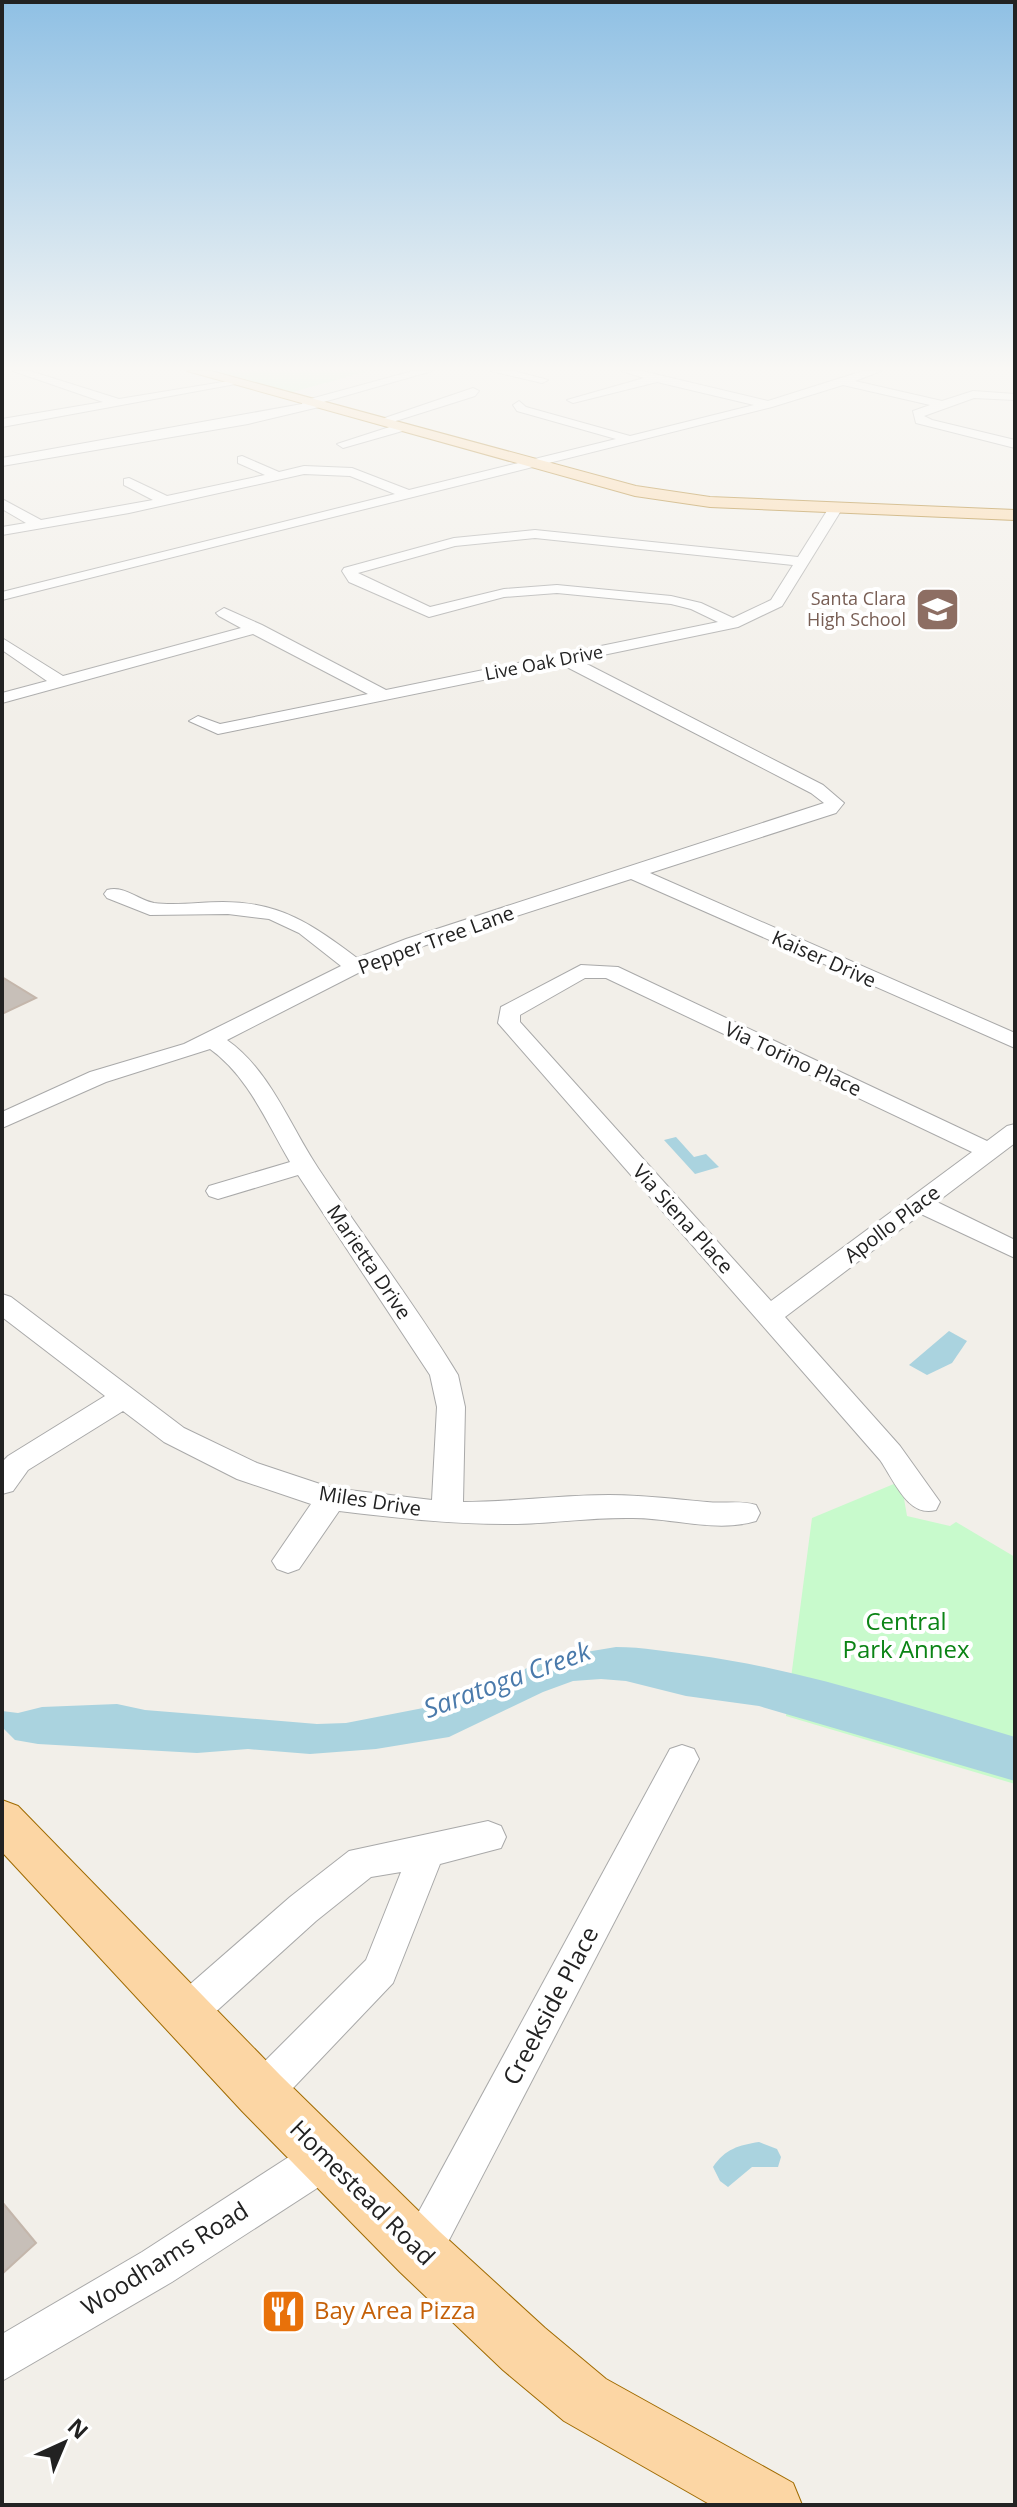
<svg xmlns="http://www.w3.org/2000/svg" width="1017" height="2507" font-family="'Open Sans',sans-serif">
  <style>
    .park { fill: #c8facc }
    .water { fill: #aad3df }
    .building { fill: #c7bfb8; stroke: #c4b6ab; stroke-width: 2 }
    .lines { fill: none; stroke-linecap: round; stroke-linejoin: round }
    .minor-casing { stroke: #a9a9a9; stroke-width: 2 }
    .major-casing { stroke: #a06b00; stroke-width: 2 }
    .minor { fill: #fff; fill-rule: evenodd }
    .major { fill: #fcd6a4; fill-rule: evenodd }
    .labels { text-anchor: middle; stroke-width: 8; stroke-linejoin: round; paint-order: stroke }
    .far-education-label { font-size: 18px; fill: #785e54; stroke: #fff; text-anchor: end }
    .far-street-label { font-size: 18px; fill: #222; stroke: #fff }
    .street-label { font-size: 20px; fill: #222; stroke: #fff }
    .near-park-label { font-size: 24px; fill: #0c8416; stroke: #fff }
    .near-street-label { font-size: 24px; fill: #222; stroke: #fff }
    .near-food-label { font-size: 24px; fill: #c56008; stroke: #fff; text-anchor: start }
    .near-water-label { font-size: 26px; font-style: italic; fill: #4a7aab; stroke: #fff }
  </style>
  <rect width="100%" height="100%" fill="#f2efe9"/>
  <!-- park -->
  <g class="park">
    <polygon points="214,371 368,371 289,393"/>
    <polygon points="901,1481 907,1516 950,1526 956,1522 1015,1557 1015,1784 786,1716 812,1518"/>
  </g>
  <!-- water -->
  <g class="water">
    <polygon points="676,1137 694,1157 706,1154 719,1167 695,1174 664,1140"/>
    <polygon points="949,1331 967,1341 952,1363 927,1375 909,1365"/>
    <path d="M616,1647C643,1647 669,1652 695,1655C806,1670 909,1706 1015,1737V1781L759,1706L686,1696L626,1681L601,1679L573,1681L543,1692L449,1737L376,1749L310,1754L248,1749L197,1753L38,1744L15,1740L2,1727V1711L18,1713L42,1707L117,1704L145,1710L317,1724L346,1723L485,1696L534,1663L556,1657Z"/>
    <path d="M759,2142L777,2149L781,2157L778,2167H752L728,2187L720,2181L713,2167C725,2149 739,2145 759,2142Z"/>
  </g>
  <!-- building -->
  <g class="building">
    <polygon points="2,977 36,998 2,1014"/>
    <polygon points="2,2202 36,2243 2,2274"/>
  </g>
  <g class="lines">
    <defs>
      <g id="minor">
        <polygon points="13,371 30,371 119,399 235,380 241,383 2,427 2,419 103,402"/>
        <polygon points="413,371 432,371 320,403 319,407 248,424 2,466 2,458 302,404 303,401"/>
        <polygon points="491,371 514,371 548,380 542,383"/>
        <polygon points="622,371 642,371 768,401 863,371 881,371 855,381 942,401 973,391 1015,394 1015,400 974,398 924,416 932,420 1015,440 1015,448 916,423 913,411 930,405 843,385 772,407 2,600 2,592 395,494 350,476 304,474 129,513 2,535 2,527 26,523 2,509 2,499 41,520 153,500 124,485 124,479 129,478 167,496 265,475 238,463 238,457 242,456 279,472 304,466 352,468 409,490 616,439 517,411 513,405 519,401 526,407 630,436 754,405 657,382 573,403 567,400 644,378"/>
        <polygon points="473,388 479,391 475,396 383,425 373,422"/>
        <polygon points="402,423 408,427 406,430 343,448 337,444"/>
        <path d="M830,506L842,509L782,606L738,627L579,660L823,785L844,803L836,813L650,873L1015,1033V1048L631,879L420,947L362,971L227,1040C270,1070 290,1126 318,1168C364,1238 415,1304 458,1375L465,1407L463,1502C512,1502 560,1495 609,1495C643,1495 674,1499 707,1502C724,1504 740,1500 756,1505L760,1513L756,1521C717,1533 673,1518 633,1518C594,1517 556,1523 517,1524C456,1525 398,1518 339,1511L299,1569L288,1573L277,1569L272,1561L311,1504L237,1479L164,1442L123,1411L28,1470L13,1491L2,1494V1462L8,1456L105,1396L2,1317V1294L11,1297L184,1428L257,1463L332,1488L432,1500L437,1407L430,1375L298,1175L218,1199L209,1196L206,1191L209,1186L290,1162C267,1123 248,1076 210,1049L106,1082L2,1128V1112L90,1072L184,1044L341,966L299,933L269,919L228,914L150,915L107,898L104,894L107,890C124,885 138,900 154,903C176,906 201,902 223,902C281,902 313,925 357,958L406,939L824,803L811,793L561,664L218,734L189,721L198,716L220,724L368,694L253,634L2,703V693L47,681L2,650V638L63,676L241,628L219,616L216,613L224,608L262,625L386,690L718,622L691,609L671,604L557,593L504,597L429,617L349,582L342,571L344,568L454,538L535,530L798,557ZM535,538L793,565L771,600L733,618L701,603L671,596L557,585L504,589L430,607L358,573L455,546Z"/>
        <path d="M581,965L618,967L987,1141L1007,1126L1015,1124V1143L937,1202L1015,1240V1258L921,1214L785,1317L900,1446L940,1502L936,1510C908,1518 894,1480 880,1460L498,1023L501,1007ZM585,978H606L972,1152L771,1301L520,1022V1015Z"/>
        <polygon points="682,1745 694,1749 699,1759 435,2267 420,2273 405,2267 399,2252 405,2237 670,1749"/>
        <polygon points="488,1821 501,1826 506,1837 501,1848 440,1864 393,1983 275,2107 261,2112 247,2107 241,2093 247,2079 366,1960 401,1872 371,1877 316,1921 200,2026 186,2031 172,2026 167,2013 172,2000 290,1897 349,1851"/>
        <polygon points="327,2136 342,2142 348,2157 342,2172 172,2282 2,2381 2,2334 142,2252 312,2142"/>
      </g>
      <g id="major">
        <polygon points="187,371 211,371 636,486 710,497 1015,510 1015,520 710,507 635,496"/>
        <polygon points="2,1800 18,1806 280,2075 440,2232 545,2328 606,2379 793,2483 802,2505 711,2505 564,2421 503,2370 400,2272 242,2111 2,1852"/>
      </g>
    </defs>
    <!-- minor casing -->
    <use href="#minor" class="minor-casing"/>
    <!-- major casing -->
    <use href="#major" class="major-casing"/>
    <!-- minor -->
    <use href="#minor" class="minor"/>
    <!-- major -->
    <use href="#major" class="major"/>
  </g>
  <!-- sky -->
  <linearGradient id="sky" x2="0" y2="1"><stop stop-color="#8fc0e4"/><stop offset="0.51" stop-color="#f9f8f5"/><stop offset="1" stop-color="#f9f8f5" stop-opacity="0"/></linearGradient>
  <rect width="1017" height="722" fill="url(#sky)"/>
  <!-- icons -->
  <defs>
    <symbol id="school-square" viewBox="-11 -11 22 22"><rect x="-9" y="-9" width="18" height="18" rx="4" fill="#8d6e63" stroke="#fff"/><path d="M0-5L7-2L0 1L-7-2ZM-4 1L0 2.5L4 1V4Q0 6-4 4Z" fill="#fff"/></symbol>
    <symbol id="restaurant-square" viewBox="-11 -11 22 22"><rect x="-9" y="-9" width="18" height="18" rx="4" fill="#e8710a" stroke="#fff"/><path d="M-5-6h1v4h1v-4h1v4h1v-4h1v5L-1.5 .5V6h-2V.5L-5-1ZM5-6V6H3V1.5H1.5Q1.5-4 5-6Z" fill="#fff"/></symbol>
  </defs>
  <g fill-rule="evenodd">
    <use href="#school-square" x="912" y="584" width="51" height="51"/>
    <use href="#restaurant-square" x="258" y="2286" width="51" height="51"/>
  </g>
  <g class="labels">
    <!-- far-education labels -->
    <g class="far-education-label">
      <text x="906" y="605">Santa Clara<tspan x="906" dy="21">High School</tspan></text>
    </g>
    <!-- far-street labels -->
    <g class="far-street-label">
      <text transform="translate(544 663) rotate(-11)" y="6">Live Oak Drive</text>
    </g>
    <!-- street labels -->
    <g class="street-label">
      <text transform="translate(436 940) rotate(-20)" y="7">Pepper Tree Lane</text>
      <text transform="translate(824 959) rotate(24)" y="7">Kaiser Drive</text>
      <text transform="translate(793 1059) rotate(25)" y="7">Via Torino Place</text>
      <text transform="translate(683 1219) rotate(48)" y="7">Via Siena Place</text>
      <text transform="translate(892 1224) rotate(-37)" y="7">Apollo Place</text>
      <text transform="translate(369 1262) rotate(56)" y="7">Marietta Drive</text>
      <text transform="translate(370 1501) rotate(9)" y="7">Miles Drive</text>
    </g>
    <!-- near-park labels -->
    <g class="near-park-label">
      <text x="906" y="1630">Central<tspan x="906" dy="28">Park Annex</tspan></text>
    </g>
    <!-- near-street labels -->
    <g class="near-street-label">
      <text transform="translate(551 2006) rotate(-62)" y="8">Creekside Place</text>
      <text transform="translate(362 2193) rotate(45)" y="8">Homestead Road</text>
      <text transform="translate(165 2259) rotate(-32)" y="8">Woodhams Road</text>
    </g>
    <!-- near-food labels -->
    <g class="near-food-label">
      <text x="314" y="2319">Bay Area Pizza</text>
    </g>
    <!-- near-water labels -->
    <g class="near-water-label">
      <text transform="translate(507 1680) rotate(-20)" y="9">Saratoga Creek</text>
    </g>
  </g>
  <!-- border -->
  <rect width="1017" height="2507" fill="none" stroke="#222222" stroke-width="8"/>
  <!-- north arrow -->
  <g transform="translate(64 2443) rotate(44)" stroke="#ffffff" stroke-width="6" paint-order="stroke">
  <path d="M0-6L14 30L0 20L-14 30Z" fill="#222222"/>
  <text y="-12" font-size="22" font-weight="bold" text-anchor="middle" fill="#222222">N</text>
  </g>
</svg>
